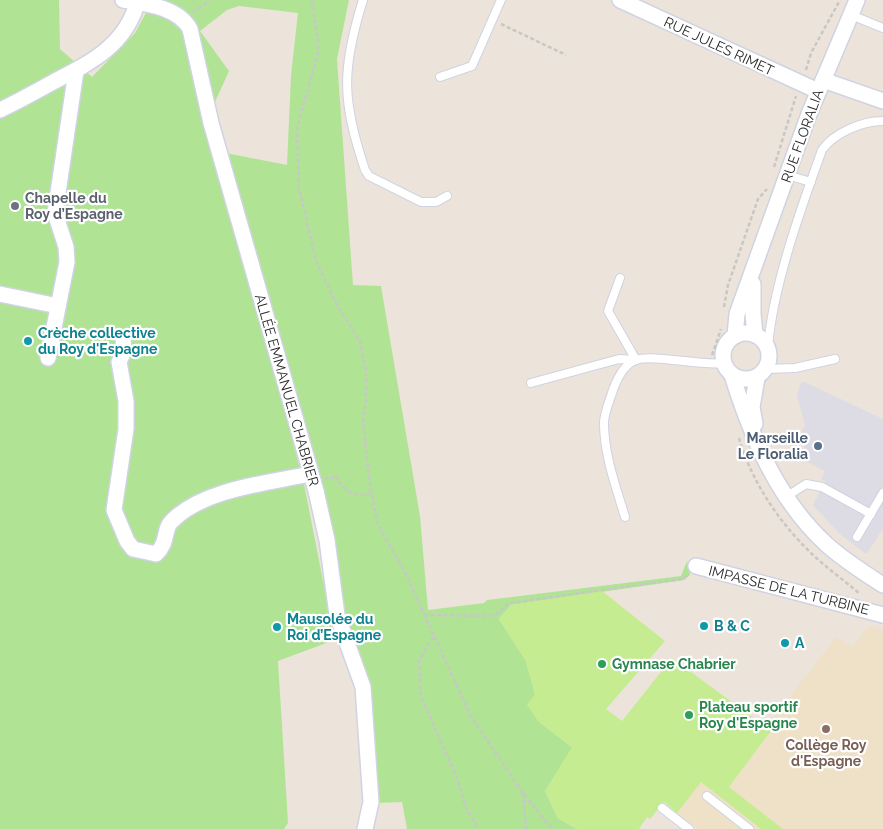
<svg xmlns="http://www.w3.org/2000/svg" width="883" height="829" font-family="Raleway,sans-serif">
  <style>
    .industrial { fill: #dddbe3 }
    .education { fill: #eee1c8 }
    .green { fill: #b0e494 }
    .pitch { fill: #c5ec90 }
    .lines { fill: none; stroke-linecap: round; stroke-linejoin: round }
    .service-casing { stroke: #cfd3e2; stroke-width: 10 }
    .minor-casing { stroke: #cfd3e2; stroke-width: 18 }
    .path { stroke: #c7c7c7; stroke-width: 2.5; stroke-dasharray: 4 2.5; stroke-linecap: butt }
    .service { stroke: #fff; stroke-width: 8 }
    .minor { stroke: #fff; stroke-width: 15 }
    .worship-dot { fill: #6b7280; stroke: #fff; stroke-width: 2 }
    .culture-dot { fill: #0f9aa8; stroke: #fff; stroke-width: 2 }
    .service-dot { fill: #5c6f8a; stroke: #fff; stroke-width: 2 }
    .leisure-dot { fill: #2e9e5b; stroke: #fff; stroke-width: 2 }
    .education-dot { fill: #8d6e63; stroke: #fff; stroke-width: 2 }
    .labels { text-anchor: middle; stroke-width: 4.5; stroke-linejoin: round; paint-order: stroke }
    .street-label { font-size: 14px; fill: #292929; stroke: #fff }
    .worship-label { font-size: 14px; font-weight: bold; fill: #5b616d; stroke: #fff; text-anchor: start }
    .culture-label { font-size: 14px; font-weight: bold; fill: #0d838f; stroke: #fff; text-anchor: start }
    .service-label { font-size: 14px; font-weight: bold; fill: #4e5e75; stroke: #fff; text-anchor: end }
    .leisure-label { font-size: 14px; font-weight: bold; fill: #27864d; stroke: #fff; text-anchor: start }
    .education-label { font-size: 14px; font-weight: bold; fill: #785e54; stroke: #fff }
  </style>
  <rect width="100%" height="100%" fill="#ece4da"/>
  <!-- industrial -->
  <polygon class="industrial" points="802,381 883,419 883,529 866,554 840,534 813,505 825,481 821,479 825,471 799,458 807,442 799,437 805,426 797,395"/>
  <!-- education -->
  <g class="education">
    <polygon points="869,626 883,629 883,829 783,829 729,787 771,732 766,727 836,637 852,647"/>
    <polygon points="701,782 761,829 698,829 677,813"/>
  </g>
  <!-- green -->
  <g class="green">
    <polygon points="0,0 59,0 60,49 92,77 135,33 148,9 170,17 184,31 211,153 252,289 304,484 329,611 337,639 278,661 288,823 284,829 0,829"/>
    <polygon points="158,0 349,0 337,59 353,285 381,286 420,516 428,610 484,603 487,600 681,576 687,561 690,575 684,580 511,605 499,619 526,661 535,694 538,721 573,748 545,791 558,818 577,829 407,829 402,802 377,803 347,629 226,153 287,165 291,75 298,13 239,6 227,10 200,31 229,71 215,102 197,33"/>
  </g>
  <!-- pitch -->
  <polygon class="pitch" points="602,591 665,641 606,709 622,721 672,658 771,731 729,787 783,829 761,829 701,782 677,813 664,802 650,819 647,817 639,829 577,829 558,818 545,791 572,747 538,721 527,705 535,694 526,661 499,619 511,605"/>
  <g class="lines">
    <defs>
      <g id="service">
        <path d="M363,0C341,70 342,101 365,170L369,176L421,202H436L447,196"/>
        <polyline points="851,15 883,28"/>
        <polyline points="440,77 472,66 501,0"/>
        <polyline points="787,175 811,182"/>
        <polyline points="620,278 608,311 636,360"/>
        <path d="M768,347C773,286 801,208 822,150C834,133 862,121 883,121"/>
        <polyline points="766,369 795,368 835,359"/>
        <polyline points="531,383 619,359 636,360"/>
        <polyline points="786,497 806,484 822,487 871,514"/>
        <path d="M625,517C616,487 604,455 604,423C604,413 610,400 613,390C617,379 624,364 636,360C654,354 699,366 724,363"/>
        <polyline points="857,537 883,493"/>
        <polyline points="707,796 749,829"/>
        <polyline points="662,808 689,829"/>
      </g>
      <g id="minor">
        <path d="M123,0C146,4 178,7 190,29L211,123L316,491L327,540L337,615L363,687L371,802L365,829"/>
        <polyline points="620,0 818,91"/>
        <polyline points="823,80 883,101"/>
        <path d="M0,110C19,101 37,91 55,81C92,62 127,44 138,0"/>
        <polyline points="753,284 753,314 755,335"/>
        <polyline points="0,294 58,306"/>
        <circle cx="746" cy="356" r="23"/>
        <polyline points="735,336 737,314 809,114 857,0"/>
        <path d="M123,338L124,351L119,362L126,401V429L114,510L127,541L133,549L156,554C169,542 163,529 172,521C203,489 268,483 310,474"/>
        <polyline points="48,358 67,262 66,247 55,213 76,71"/>
        <path d="M732,375C751,436 777,498 825,543C842,559 863,572 883,585"/>
        <polyline points="755,424 752,407 757,378"/>
        <polyline points="696,566 883,615"/>
      </g>
    </defs>
    <!-- service casing -->
    <use href="#service" class="service-casing"/>
    <!-- minor casing -->
    <use href="#minor" class="minor-casing"/>
    <!-- path -->
    <g class="path">
      <polyline points="312,0 319,50 297,128 299,188 316,261 338,307 360,341 366,371 366,401 363,419 369,478 377,523 406,574 469,713 523,793 552,829"/>
      <polyline points="193,12 210,0"/>
      <polyline points="501,24 566,55"/>
      <polyline points="806,70 811,53 840,0"/>
      <polyline points="774,167 796,96"/>
      <polyline points="724,307 728,285 758,199 767,189"/>
      <polyline points="712,355 721,329"/>
      <path d="M739,438C751,480 778,521 810,552C825,567 844,580 860,594"/>
      <path d="M325,478L332,479L334,475C346,491 350,497 372,494"/>
      <polyline points="424,615 488,616 495,615 509,603 682,579 688,575"/>
      <polyline points="433,637 419,661 421,697 458,780 466,808 479,829"/>
      <polyline points="523,793 526,829"/>
    </g>
    <!-- service -->
    <use href="#service" class="service"/>
    <!-- minor -->
    <use href="#minor" class="minor"/>
  </g>
  <!-- markers -->
  <circle class="worship-dot" cx="15" cy="206" r="5"/>
  <g class="culture-dot">
    <circle cx="28" cy="341" r="5"/>
    <circle cx="704" cy="626" r="5"/>
    <circle cx="277" cy="627" r="5"/>
    <circle cx="785" cy="643" r="5"/>
  </g>
  <circle class="service-dot" cx="818" cy="446" r="5"/>
  <g class="leisure-dot">
    <circle cx="602" cy="664" r="5"/>
    <circle cx="689" cy="715" r="5"/>
  </g>
  <circle class="education-dot" cx="826" cy="729" r="5"/>
  <g class="labels">
    <!-- street labels -->
    <g class="street-label">
      <text transform="translate(719 46) rotate(25)" y="5">RUE JULES RIMET</text>
      <text transform="translate(802 136) rotate(-70)" y="5">RUE FLORALIA</text>
      <text transform="translate(287 390) rotate(74)" y="5">ALLÉE EMMANUEL CHABRIER</text>
      <text transform="translate(789 590) rotate(14)" y="5">IMPASSE DE LA TURBINE</text>
    </g>
    <!-- worship labels -->
    <g class="worship-label">
      <text x="25" y="203">Chapelle du<tspan x="25" dy="16">Roy d’Espagne</tspan></text>
    </g>
    <!-- culture labels -->
    <g class="culture-label">
      <text x="38" y="338">Crèche collective<tspan x="38" dy="16">du Roy d'Espagne</tspan></text>
      <text x="287" y="624">Mausolée du<tspan x="287" dy="16">Roi d’Espagne</tspan></text>
      <text x="714" y="631">B &amp; C</text>
      <text x="795" y="648">A</text>
    </g>
    <!-- service labels -->
    <g class="service-label">
      <text x="808" y="443">Marseille<tspan x="808" dy="16">Le Floralia</tspan></text>
    </g>
    <!-- leisure labels -->
    <g class="leisure-label">
      <text x="612" y="669">Gymnase Chabrier</text>
      <text x="699" y="712">Plateau sportif<tspan x="699" dy="16">Roy d'Espagne</tspan></text>
    </g>
    <!-- education labels -->
    <g class="education-label">
      <text x="826" y="750">Collège Roy<tspan x="826" dy="16">d'Espagne</tspan></text>
    </g>
  </g>
</svg>
